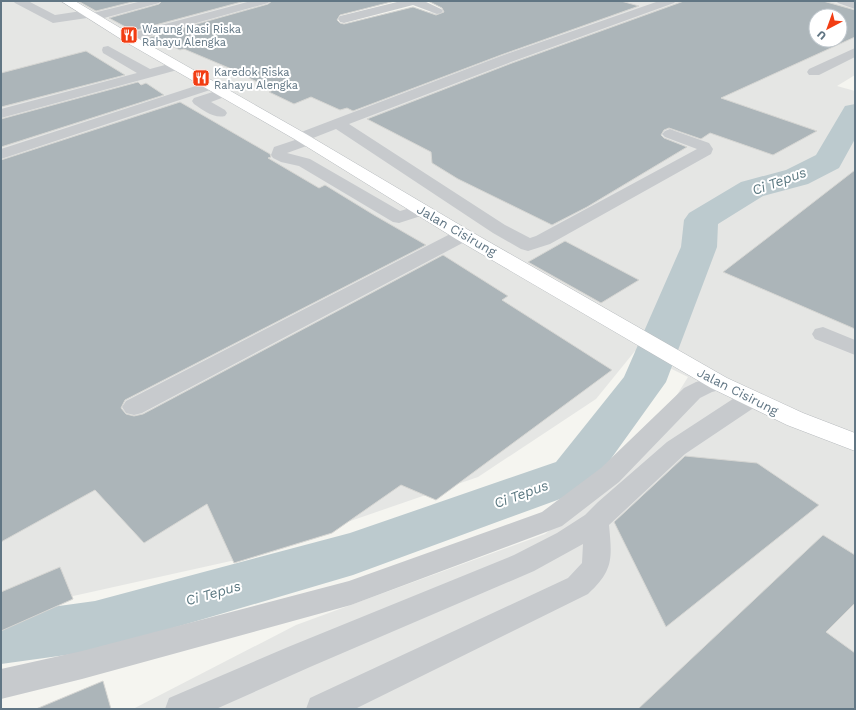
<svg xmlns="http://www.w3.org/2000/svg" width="856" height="710" font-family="'Work Sans',sans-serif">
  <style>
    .built { fill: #e5e6e4; fill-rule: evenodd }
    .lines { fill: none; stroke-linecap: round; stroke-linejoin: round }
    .river { fill: #bccace; fill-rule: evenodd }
    .building { fill: #acb5b9; stroke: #d6d6d3; fill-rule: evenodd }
    .major-casing { stroke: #b7bbbe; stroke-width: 1 }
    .minor { fill: #c7cacd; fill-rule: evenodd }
    .major { fill: #fff; fill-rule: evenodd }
    .labels { text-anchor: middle; stroke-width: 4; stroke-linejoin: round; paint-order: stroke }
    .far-poi-label { font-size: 11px; fill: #617684; stroke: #fff; text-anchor: start }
    .street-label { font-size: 13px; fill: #617684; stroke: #fff }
    .water-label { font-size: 14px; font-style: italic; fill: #5c7982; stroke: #fff }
  </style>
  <rect width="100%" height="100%" fill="#f5f5f0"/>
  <!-- built -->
  <path class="built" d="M1,1H268L353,33L469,1H855V75L837,86L855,91V709H133L296,625L545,534L636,461L688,377L635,351L596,399L478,477L240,559L1,612ZM816,16H840V40H816Z"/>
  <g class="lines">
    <!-- river -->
    <polygon class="river" points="855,104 855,139 839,168 808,184 763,196 718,224 717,247 666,382 590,488 353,575 95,651 1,664 1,614 95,601 350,533 556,462 624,377 681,247 684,220 689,213 741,182 786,170 816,155 845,106"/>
  </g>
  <!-- building -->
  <g class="building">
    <polygon points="78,1 136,1 96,11"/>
    <polygon points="162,1 245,1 133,31 109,18 159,4"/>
    <polygon points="272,1 395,1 340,15 337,20 340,23 344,24 413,7 436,15 444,12 442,8 428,1 621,1 639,6 501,55 353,111 347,108 340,110 311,97 294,104 269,92 273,90 229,68 184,49 180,50 163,42 157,44 147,38 268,4"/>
    <path d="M684,1H823L855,10V37L721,98L817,131L773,155L710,133L701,139L669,128L664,130L661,135L664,138L687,147L587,207L552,225L458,179L432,163L431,152L367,119L512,63ZM816,16H840V40H816Z"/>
    <polygon points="86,51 125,75 1,107 1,73"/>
    <polygon points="138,82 141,85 146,83 164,95 1,147 1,119"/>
    <polygon points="180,102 270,154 271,157 268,158 319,188 325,185 374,215 426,245 125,400 121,408 126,414 134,416 143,414 443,255 508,296 502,300 612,370 436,500 401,485 332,533 234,563 207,504 144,543 95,490 1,542 1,160"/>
    <polygon points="855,170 855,329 723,272 766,239"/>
    <polygon points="565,241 639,280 601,303 528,262"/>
    <polygon points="685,456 757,463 819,505 666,627 614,522"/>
    <polygon points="823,535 855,555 855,603 826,632 855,653 855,709 638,709"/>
    <polygon points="60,567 73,599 1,631 1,592"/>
    <polygon points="103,681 111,709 36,709"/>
  </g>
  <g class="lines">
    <defs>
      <polygon id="major" points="61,1 75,1 132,35 306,134 470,231 727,378 803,413 855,433 855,451 787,425 711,388 456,239 296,140 124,41"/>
    </defs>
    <!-- major casing -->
    <use href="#major" class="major-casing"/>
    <!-- minor -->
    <g class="minor">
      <polygon points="13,1 28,1 55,15 88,10 93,13 142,1 161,1 159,3 93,21 87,18 53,23 15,3"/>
      <polygon points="251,1 270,1 268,3 132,41 124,41 122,38 124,35"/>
      <polygon points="401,1 424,1 441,9 443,11 441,13 437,14 413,5 344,23 340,22 338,19 340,16"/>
      <polygon points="659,1 676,1 674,3 511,62 349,124 505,225 530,238 536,236 697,149 665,137 662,134 665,131 670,129 675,131 709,143 713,149 711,154 550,244 528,251 521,249 493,233 336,129 313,138 315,141 312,144 287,153 310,159 400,211 421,205 427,206 430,210 427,214 399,223 393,222 299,166 281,162 273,158 271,155 274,147 295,140 293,137 296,134 501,56"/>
      <polygon points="836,1 855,2 855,9 838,3"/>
      <polygon points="108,46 150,69 176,62 181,63 183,66 181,69 1,118 1,109 137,73 103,53 102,50 103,47"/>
      <polygon points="855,48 855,57 819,75 809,75 807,72 809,69"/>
      <polygon points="211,81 216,82 218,85 216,88 1,159 1,149"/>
      <path d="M222,89L227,90L229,93L227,96L211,102L225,110L227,113L225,116C214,119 203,110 194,104L192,101L194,98Z"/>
      <polygon points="463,229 470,231 472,235 470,239 142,413 134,415 126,413 122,407 126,401 456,231"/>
      <polygon points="823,327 855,340 855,355 815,339 812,334 815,329"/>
      <polygon points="719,376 727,378 730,383 727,388 712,392 700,398 619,482 562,526 351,605 82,679 1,699 1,669 82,651 349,581 542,512 601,468 684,388 696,382"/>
      <path d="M750,391L758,393L762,399L758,405L685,454L609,525C612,558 614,570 588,594L355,709H306L310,698L568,578L582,563L583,544L534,571L310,667L216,709H165L169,698L288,647L514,555L557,533L585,515L598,502L667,442L742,393Z"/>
    </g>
    <!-- major -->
    <use href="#major" class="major"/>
  </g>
  <!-- icons -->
  <defs>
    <symbol id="restaurant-square" viewBox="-11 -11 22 22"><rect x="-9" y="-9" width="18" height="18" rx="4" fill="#f23d13" stroke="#fff"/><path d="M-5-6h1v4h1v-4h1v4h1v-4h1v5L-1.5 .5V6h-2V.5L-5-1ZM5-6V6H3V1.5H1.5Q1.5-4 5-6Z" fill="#fff"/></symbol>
  </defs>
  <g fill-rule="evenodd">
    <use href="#restaurant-square" x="119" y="25" width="20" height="20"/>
    <use href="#restaurant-square" x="191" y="68" width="20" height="20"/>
  </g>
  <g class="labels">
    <!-- far-poi labels -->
    <g class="far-poi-label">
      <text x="142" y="33">Warung Nasi Riska<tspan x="142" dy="13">Rahayu Alengka</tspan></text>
      <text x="214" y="76">Karedok Riska<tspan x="214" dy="13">Rahayu Alengka</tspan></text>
    </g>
    <!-- street labels -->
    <g class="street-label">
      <text transform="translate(457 230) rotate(30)" y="5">Jalan Cisirung</text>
      <text transform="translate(738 391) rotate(27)" y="5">Jalan Cisirung</text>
    </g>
    <!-- water labels -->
    <g class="water-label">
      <text transform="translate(779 181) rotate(-20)" y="5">Ci Tepus</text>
      <text transform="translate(521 494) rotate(-20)" y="5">Ci Tepus</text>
      <text transform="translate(213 593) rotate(-16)" y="5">Ci Tepus</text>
    </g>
  </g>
  <!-- border -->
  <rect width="856" height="710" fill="none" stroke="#617684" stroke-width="4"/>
  <!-- north arrow -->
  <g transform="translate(828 28) rotate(221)"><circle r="19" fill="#ffffff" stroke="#c0c8ce"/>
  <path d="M0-3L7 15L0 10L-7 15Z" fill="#f23d13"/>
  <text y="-6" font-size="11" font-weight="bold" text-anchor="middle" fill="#617684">U</text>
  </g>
</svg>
